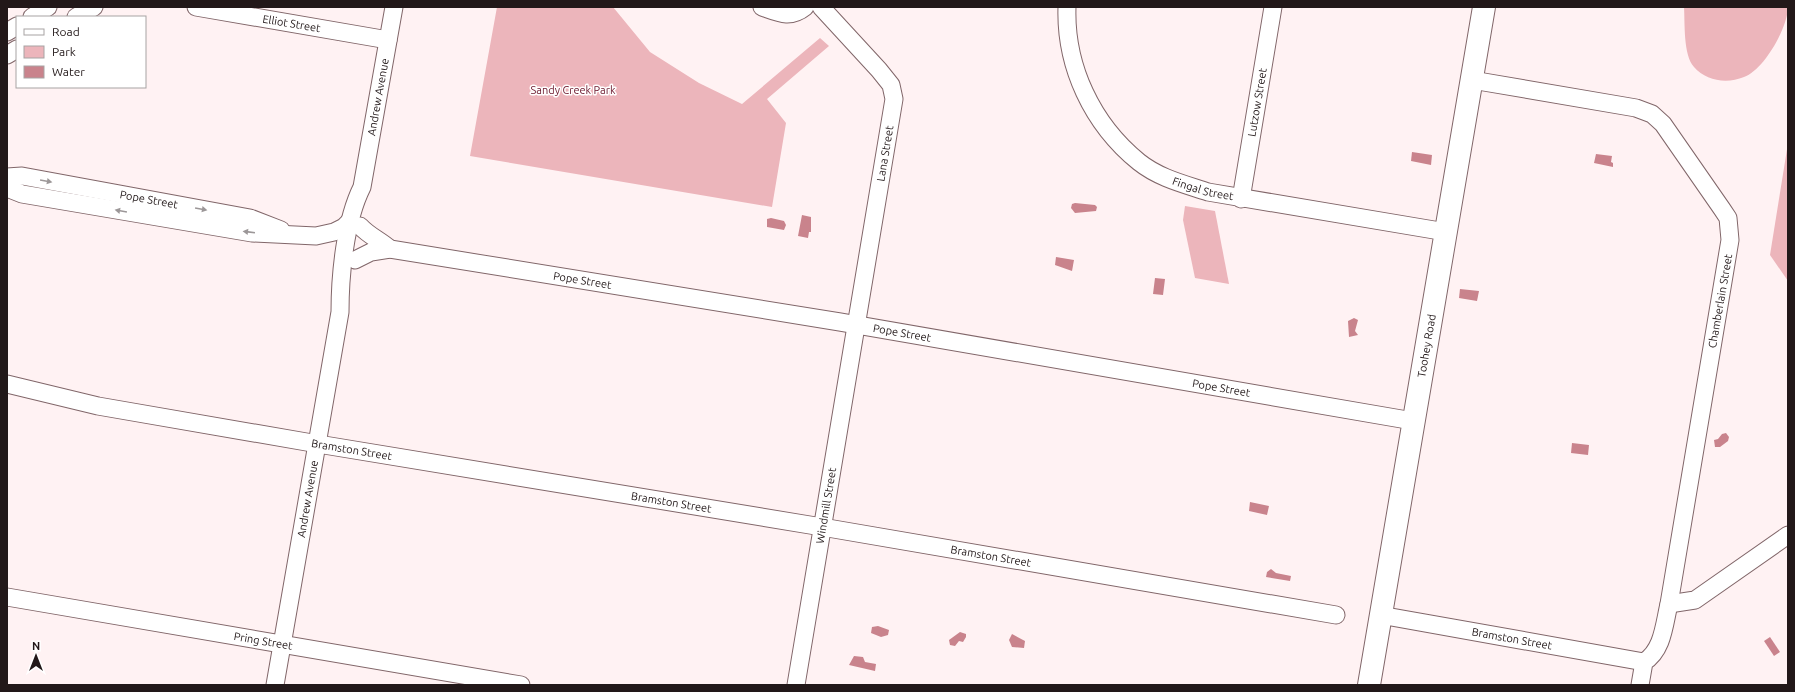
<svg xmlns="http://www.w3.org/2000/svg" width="1795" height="692" font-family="Ubuntu,sans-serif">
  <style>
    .green { fill: #ecb5bb }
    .water { fill: #c9838c }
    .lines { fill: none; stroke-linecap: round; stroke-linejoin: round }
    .minor-casing { stroke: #816669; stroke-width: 19 }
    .major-casing { stroke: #816669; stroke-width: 24 }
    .minor { stroke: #fff; stroke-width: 17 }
    .major { stroke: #fff; stroke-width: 22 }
    .oneway { fill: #9c9798 }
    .labels { text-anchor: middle; stroke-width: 3; stroke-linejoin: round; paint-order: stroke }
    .street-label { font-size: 11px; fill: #221819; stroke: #fff }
    .park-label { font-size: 11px; fill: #6a162b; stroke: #fff }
  </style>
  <rect width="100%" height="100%" fill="#fff2f3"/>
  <!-- green -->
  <g class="green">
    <polygon points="497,7 613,7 650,52 699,83 742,104 820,38 829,46 767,99 786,123 772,207 470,156"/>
    <path d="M1684,7H1788C1788,27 1764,70 1744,77C1727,84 1706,81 1694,67C1683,55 1685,23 1684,7Z"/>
    <polygon points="1788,143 1788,281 1770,255"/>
    <polygon points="1185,206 1215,211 1229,284 1195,278 1183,220"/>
  </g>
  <!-- water -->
  <g class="water">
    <polygon points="1412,152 1432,155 1431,165 1411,161"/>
    <polygon points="1596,154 1612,156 1611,162 1613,163 1613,167 1594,163"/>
    <polygon points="1075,203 1095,205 1097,207 1096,211 1075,213 1071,208 1072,204"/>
    <polygon points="802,215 811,217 811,232 809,232 808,238 798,236"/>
    <polygon points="771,218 784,221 786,225 784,230 767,227 767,219"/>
    <polygon points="1056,257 1074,260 1072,271 1055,265"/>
    <polygon points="1155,278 1165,279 1163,295 1153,294"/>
    <polygon points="1460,289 1479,291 1477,301 1459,298"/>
    <polygon points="1354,318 1358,320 1355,331 1358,335 1349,337 1348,321"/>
    <polygon points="1726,433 1729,437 1728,441 1720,447 1715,447 1714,440 1718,439 1722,434"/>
    <polygon points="1572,443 1589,445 1588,455 1571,453"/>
    <polygon points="1250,502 1269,506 1267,515 1249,511"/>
    <polygon points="1271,569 1276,573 1291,576 1290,581 1266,577 1267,572"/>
    <polygon points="878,626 889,630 888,635 881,637 871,633 872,627"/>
    <polygon points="960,632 966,634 966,637 963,642 959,641 955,646 950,645 949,640"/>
    <polygon points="1012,634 1025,641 1024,648 1012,647 1009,640"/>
    <polygon points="1770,637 1780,652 1774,656 1764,641"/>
    <polygon points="854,656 863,657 865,662 876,664 875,671 849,665"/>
  </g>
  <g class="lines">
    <defs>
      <g id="minor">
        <path id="s1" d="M196,7L388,40"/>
        <path d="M762,7C779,13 790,19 805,7"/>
        <path id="s2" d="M1067,7C1065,66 1092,124 1139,162C1159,178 1184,184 1208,192L1446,232"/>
        <polyline points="32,17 48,7"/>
        <polyline points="76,17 94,7"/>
        <polyline points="7,32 17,26"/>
        <polyline points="7,55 17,49"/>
        <path d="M1472,80L1636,108L1652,114L1663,124L1722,209L1728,218L1730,240L1669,604C1664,625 1663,650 1644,662L1640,685"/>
        <path id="s3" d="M7,177L22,176L250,218L281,230"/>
        <polyline points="7,188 22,194 252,233 316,236 334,232 344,227 350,221"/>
        <path id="s4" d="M1241,199L1273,7"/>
        <path d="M360,226C369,236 380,240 390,249"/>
        <path id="s5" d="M355,260L371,252L390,249L840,322L1413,421"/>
        <path id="s6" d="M7,384L98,406L318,444L822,527L1336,615"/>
        <path id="s7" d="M7,597L521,685"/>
        <polyline points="1669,604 1695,600 1788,535"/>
        <path id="s8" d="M1380,615L1644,662"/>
        <path id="s9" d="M275,685L340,312C340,275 345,221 362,187L394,7"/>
        <path id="s10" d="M796,685L894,99L891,85L879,70L821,7"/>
      </g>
      <g id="major">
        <path id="s11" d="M1369,685L1484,7"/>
      </g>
    </defs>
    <!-- minor casing -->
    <use href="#minor" class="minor-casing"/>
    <!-- major casing -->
    <use href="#major" class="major-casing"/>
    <!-- minor -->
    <use href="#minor" class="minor"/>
    <!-- major -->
    <use href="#major" class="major"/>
  </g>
  <!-- one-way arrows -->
  <defs><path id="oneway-solid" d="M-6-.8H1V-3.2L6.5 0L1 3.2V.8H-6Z"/></defs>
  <g class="oneway">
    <use href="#oneway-solid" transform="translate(46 181) rotate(10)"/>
    <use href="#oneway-solid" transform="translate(201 209) rotate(10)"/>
    <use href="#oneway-solid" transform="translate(121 211) rotate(-170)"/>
    <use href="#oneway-solid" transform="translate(249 232) rotate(-173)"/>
  </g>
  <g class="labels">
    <!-- street labels -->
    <g class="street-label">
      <text dy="4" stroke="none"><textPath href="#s1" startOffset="97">Elliot Street</textPath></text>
      <text dy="4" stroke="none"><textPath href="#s9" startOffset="598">Andrew Avenue</textPath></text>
      <text dy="4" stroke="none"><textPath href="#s4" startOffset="98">Lutzow Street</textPath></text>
      <text dy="4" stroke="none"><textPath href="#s10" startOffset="539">Lana Street</textPath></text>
      <text dy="4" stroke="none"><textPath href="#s2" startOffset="247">Fingal Street</textPath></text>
      <text dy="4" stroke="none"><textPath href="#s3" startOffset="144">Pope Street</textPath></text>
      <text dy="4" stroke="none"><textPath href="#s5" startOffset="232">Pope Street</textPath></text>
      <text transform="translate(1720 301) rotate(-80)" y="4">Chamberlain Street</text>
      <text dy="4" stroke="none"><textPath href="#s5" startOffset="556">Pope Street</textPath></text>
      <text dy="4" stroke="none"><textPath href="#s11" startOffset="344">Toohey Road</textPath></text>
      <text dy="4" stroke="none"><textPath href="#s5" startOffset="880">Pope Street</textPath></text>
      <text dy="4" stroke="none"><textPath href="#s6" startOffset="351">Bramston Street</textPath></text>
      <text dy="4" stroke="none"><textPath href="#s9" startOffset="189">Andrew Avenue</textPath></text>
      <text dy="4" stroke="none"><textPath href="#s6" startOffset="675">Bramston Street</textPath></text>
      <text dy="4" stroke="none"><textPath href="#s10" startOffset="182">Windmill Street</textPath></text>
      <text dy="4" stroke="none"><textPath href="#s6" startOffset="999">Bramston Street</textPath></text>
      <text dy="4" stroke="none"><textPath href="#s8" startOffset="134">Bramston Street</textPath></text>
      <text dy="4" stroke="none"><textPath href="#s7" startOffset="260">Pring Street</textPath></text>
    </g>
    <!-- park labels -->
    <g class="park-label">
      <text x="573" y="94">Sandy Creek Park</text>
    </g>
  </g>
  <!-- border -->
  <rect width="1795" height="692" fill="none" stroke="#221819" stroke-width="16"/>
  <!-- legend -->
  <rect x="16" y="16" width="130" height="72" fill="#ffffff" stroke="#a7a3a3"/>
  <rect x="24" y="29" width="20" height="6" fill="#ffffff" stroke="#a7a3a3"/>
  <text x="52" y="36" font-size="12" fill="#221819">Road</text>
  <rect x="24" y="46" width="20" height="12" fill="#ecb5bb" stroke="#a7a3a3"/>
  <text x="52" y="56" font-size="12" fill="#221819">Park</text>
  <rect x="24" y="66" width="20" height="12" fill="#c9838c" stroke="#a7a3a3"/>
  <text x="52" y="76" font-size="12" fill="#221819">Water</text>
  <!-- north arrow -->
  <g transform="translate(36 656)" stroke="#ffffff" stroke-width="3" paint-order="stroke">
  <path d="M0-3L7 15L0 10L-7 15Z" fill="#221819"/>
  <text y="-6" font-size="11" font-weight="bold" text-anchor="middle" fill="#221819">N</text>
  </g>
</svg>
